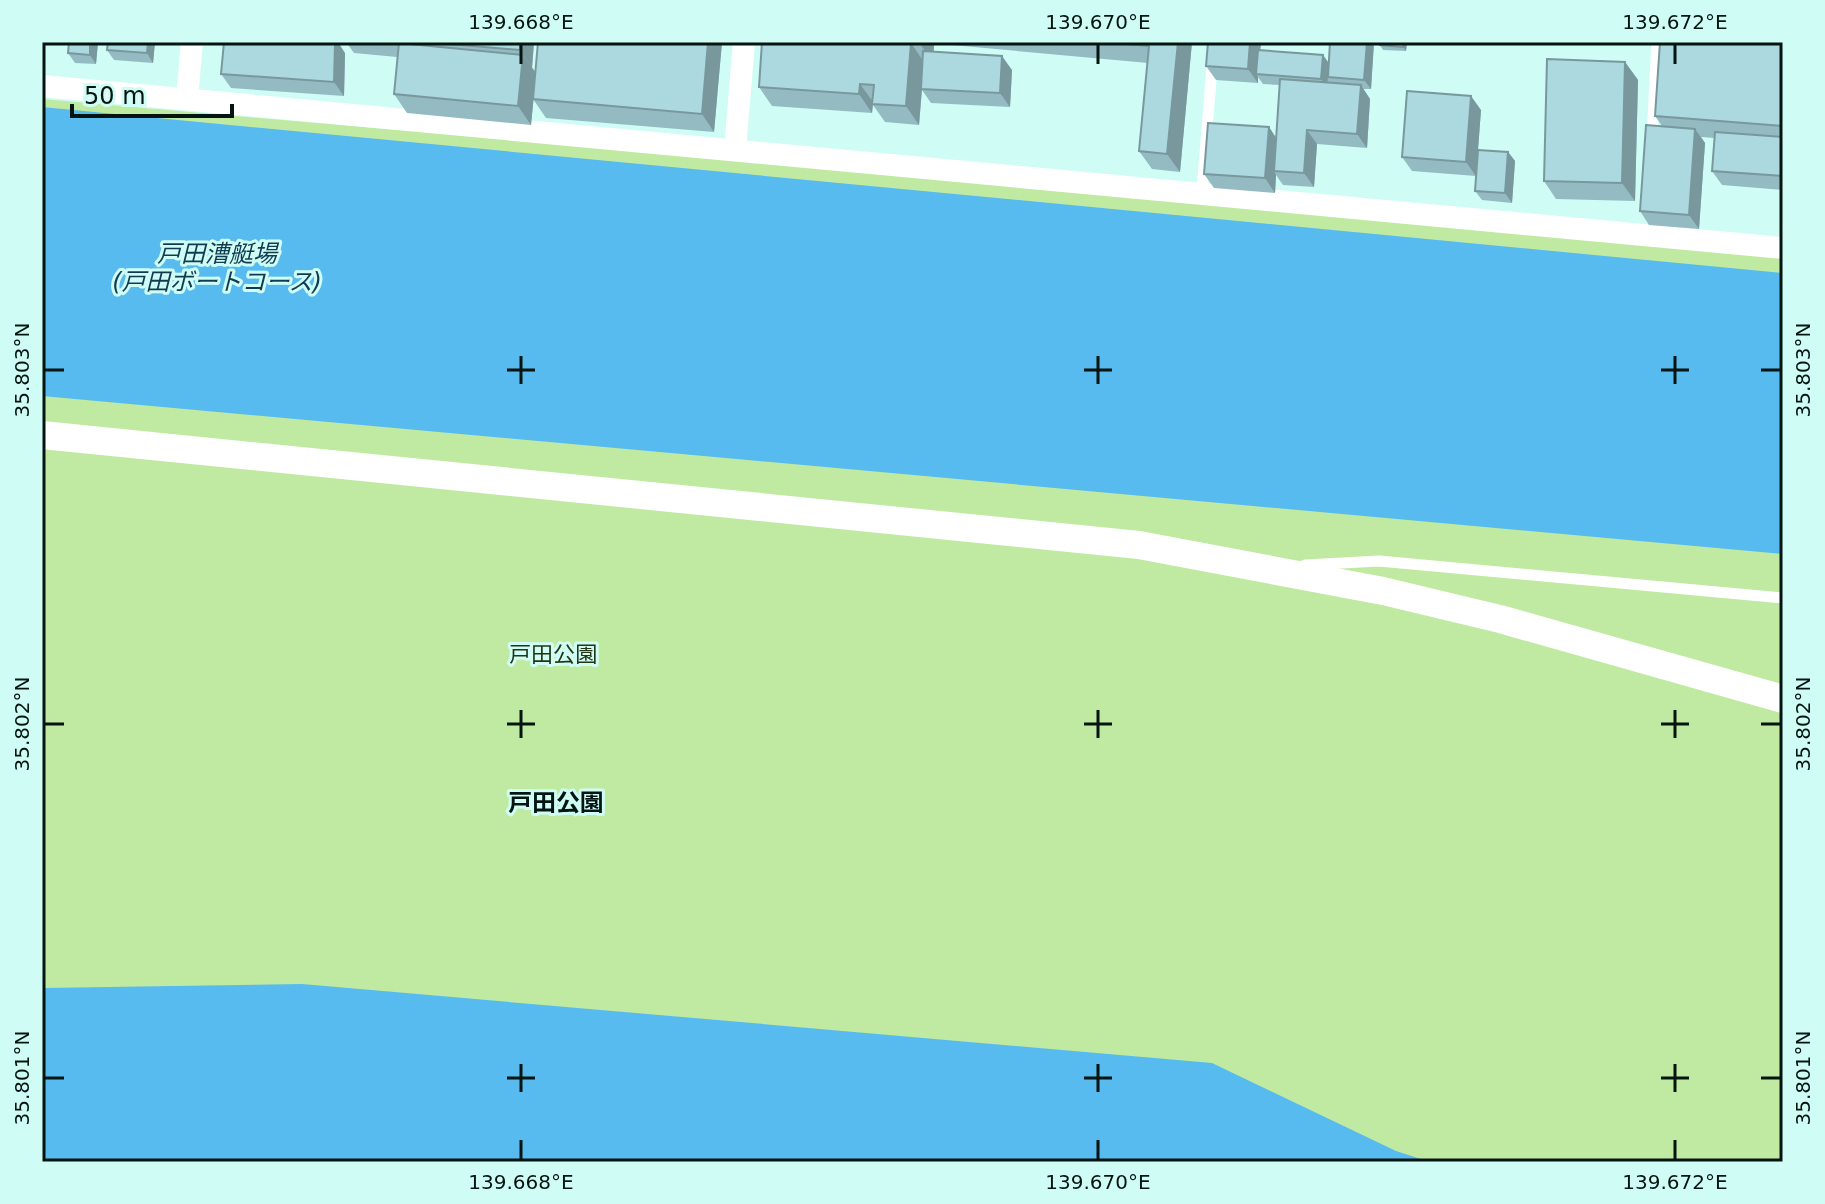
<svg xmlns="http://www.w3.org/2000/svg" width="1825" height="1204" font-family="'DejaVu Sans','Noto Sans JP',sans-serif">
  <style>
    .green { fill: #c0eaa1 }
    .water { fill: #57bbef }
    .lines { fill: none; stroke-linecap: round; stroke-linejoin: round }
    .service { stroke: #fff; stroke-width: 11 }
    .minor { stroke: #fff; stroke-width: 22 }
    .tertiary { stroke: #fff; stroke-width: 28 }
    .wall { fill: #94bbc1 }
    .shaded-wall { fill: #78989d }
    .building { fill: #acd9e0; stroke: #78989d; stroke-width: 2 }
    .ticks { fill: none; stroke: #041411; stroke-width: 3 }
    .labels { text-anchor: middle; stroke-width: 6; stroke-linejoin: round; paint-order: stroke }
    .park-label { font-size: 22px; fill: #233513; stroke: #cffdf5 }
    .water-label { font-size: 24px; font-style: italic; fill: #103b51; stroke: #cffdf5 }
    .neighbourhood-label { font-size: 24px; font-weight: bold; fill: #041411; stroke: #cffdf5 }
    .neatline { fill: none; stroke: #041411; stroke-width: 3 }
    .ticks-label { font-size: 20px; text-anchor: middle; fill: #041411 }
  </style>
  <rect width="100%" height="100%" fill="#cffdf5"/>
  <!-- green -->
  <polygon class="green" points="42,99 1783,251 1783,1162 42,1162"/>
  <!-- water -->
  <g class="water">
    <polygon points="42,107 1783,273 1783,554 42,396"/>
    <polygon points="302,984 1212,1063 1396,1151 1430,1162 42,1162 42,988"/>
  </g>
  <g class="lines">
    <!-- service -->
    <g class="service">
      <polyline points="1652,137 1657,42"/>
      <polyline points="1202,191 1214,42"/>
      <polyline points="1305,565 1379,561 1783,598"/>
    </g>
    <!-- minor -->
    <g class="minor">
      <polyline points="42,86 1783,248"/>
      <polyline points="187,98 192,42"/>
      <polyline points="735,149 744,42"/>
    </g>
    <!-- tertiary -->
    <polyline class="tertiary" points="42,435 1139,545 1383,591 1500,619 1783,699"/>
  </g>
  <!-- wall -->
  <g class="wall">
    <polygon points="98,42 96,64 75,63 68,53"/>
    <polygon points="108,42 155,42 153,63 114,60 107,50"/>
    <polygon points="346,42 534,42 532,68 536,73 538,42 722,42 714,132 546,118 533,99 536,74 531,125 407,113 394,94 397,57 354,53"/>
    <polygon points="762,42 934,42 934,52 1012,70 1010,107 931,103 922,90 919,125 885,122 873,105 872,113 772,106 759,87"/>
    <polygon points="950,42 1192,42 1180,172 1152,169 1139,151 1148,63 952,45"/>
    <polygon points="1208,42 1261,42 1260,50 1323,55 1329,63 1374,42 1371,89 1363,89 1370,99 1367,148 1317,144 1314,187 1283,185 1276,175 1275,193 1214,188 1204,174 1269,127 1276,138 1280,85 1263,84 1258,77 1258,83 1216,80 1206,66"/>
    <polygon points="1380,42 1407,42 1406,51 1383,50 1380,45"/>
    <polygon points="1783,42 1783,190 1722,185 1712,171 1715,138 1701,137 1705,143 1699,229 1649,225 1640,211 1662,126 1655,116"/>
    <polygon points="345,53 344,96 231,88 221,74"/>
    <polygon points="1625,62 1638,80 1635,201 1556,199 1544,181"/>
    <polygon points="1481,110 1476,176 1412,171 1402,157"/>
    <polygon points="1508,152 1515,161 1512,203 1482,200 1475,191"/>
  </g>
  <!-- shaded-wall -->
  <g class="shaded-wall">
    <polygon points="90,42 98,42 96,64 90,55"/>
    <polygon points="148,42 155,42 153,63 147,53"/>
    <polygon points="335,42 338,42 345,53 344,96 334,82"/>
    <polygon points="520,42 534,42 532,68 520,50"/>
    <polygon points="708,42 722,42 714,132 702,114"/>
    <polygon points="920,42 934,42 933,62 920,44"/>
    <polygon points="1178,42 1192,42 1180,172 1167,154"/>
    <polygon points="1250,42 1261,42 1258,74 1256,74 1258,77 1258,83 1248,69"/>
    <polygon points="1367,42 1374,42 1371,89 1364,80"/>
    <polygon points="1403,42 1407,42 1406,51 1403,47"/>
    <polygon points="911,43 924,62 919,125 906,106"/>
    <polygon points="523,55 536,73 531,125 518,106"/>
    <polygon points="1323,55 1329,64 1327,88 1321,79"/>
    <polygon points="1002,56 1012,70 1010,107 1000,93"/>
    <polygon points="1625,62 1638,80 1635,201 1622,183"/>
    <polygon points="860,84 873,102 872,113 859,94"/>
    <polygon points="1361,85 1370,99 1367,148 1357,134"/>
    <polygon points="1471,96 1481,110 1476,176 1466,162"/>
    <polygon points="1269,127 1278,141 1274,171 1276,175 1275,193 1265,178"/>
    <polygon points="1695,129 1705,143 1699,229 1689,215"/>
    <polygon points="1307,130 1317,144 1314,187 1304,173"/>
    <polygon points="1508,152 1515,161 1512,203 1505,193"/>
  </g>
  <!-- building -->
  <g class="building">
    <polygon points="69,42 90,42 90,55 68,53"/>
    <polygon points="108,42 148,42 147,53 107,50"/>
    <polygon points="224,42 335,42 334,82 221,74"/>
    <polygon points="427,42 520,42 520,50"/>
    <polygon points="538,42 708,42 702,114 533,99"/>
    <polygon points="762,42 920,42 920,44 911,43 906,106 872,104 874,85 860,84 859,94 759,87"/>
    <polygon points="1103,42 1178,42 1167,154 1139,151 1149,46"/>
    <polygon points="1208,42 1250,42 1248,69 1206,66"/>
    <polygon points="1330,42 1367,42 1364,80 1328,77"/>
    <polygon points="1380,42 1403,42 1403,47 1380,45"/>
    <polygon points="1660,42 1783,42 1783,126 1655,116"/>
    <polygon points="399,43 523,55 518,106 394,94"/>
    <polygon points="1258,50 1323,55 1321,79 1256,74"/>
    <polygon points="923,51 1002,56 1000,93 921,89"/>
    <polygon points="1547,59 1625,62 1622,183 1544,181"/>
    <polygon points="1280,79 1361,85 1357,134 1307,130 1304,173 1274,171"/>
    <polygon points="1407,91 1471,96 1466,162 1402,157"/>
    <polygon points="1208,123 1269,127 1265,178 1204,174"/>
    <polygon points="1646,125 1695,129 1689,215 1640,211"/>
    <polygon points="1715,132 1783,137 1783,176 1712,171"/>
    <polygon points="1478,150 1508,152 1505,193 1475,191"/>
  </g>
  <!-- ticks -->
  <path class="ticks" d="M521,44V64M1098,44V64M1675,44V64M521,356V384M1098,356V384M1675,356V384M44,370H64M507,370H535M1084,370H1112M1661,370H1689M1761,370H1781M521,710V738M1098,710V738M1675,710V738M44,724H64M507,724H535M1084,724H1112M1661,724H1689M1761,724H1781M521,1064V1092M1098,1064V1092M1675,1064V1092M44,1078H64M507,1078H535M1084,1078H1112M1661,1078H1689M1761,1078H1781M521,1140V1160M1098,1140V1160M1675,1140V1160"/>
  <g class="labels">
    <!-- park labels -->
    <g class="park-label">
      <text x="553" y="662">戸田公園</text>
    </g>
    <!-- water labels -->
    <g class="water-label">
      <text x="217" y="262">戸田漕艇場<tspan x="217" dy="28">(戸田ボートコース)</tspan></text>
    </g>
    <!-- neighbourhood labels -->
    <g class="neighbourhood-label">
      <text x="556" y="811">戸田公園</text>
    </g>
  </g>
  <!-- border -->
  <rect width="1825" height="1204" fill="none" stroke="#cffdf5" stroke-width="88"/>
  <!-- scale -->
  <path d="M72 104v12h160v-12" fill="none" stroke="#041411" stroke-width="4"/>
  <text x="84" y="104" font-size="24" fill="#041411" stroke="#cffdf5" stroke-width="6" paint-order="stroke">50 m</text>
  <rect x="44" y="44" width="1737" height="1116" class="neatline"/>
  <g class="ticks-label">
    <text x="521" y="29">139.668°E</text>
    <text x="1098" y="29">139.670°E</text>
    <text x="1675" y="29">139.672°E</text>
    <text transform="translate(22 370) rotate(-90)" y="7">35.803°N</text>
    <text transform="translate(1803 370) rotate(-90)" y="7">35.803°N</text>
    <text transform="translate(22 724) rotate(-90)" y="7">35.802°N</text>
    <text transform="translate(1803 724) rotate(-90)" y="7">35.802°N</text>
    <text transform="translate(22 1078) rotate(-90)" y="7">35.801°N</text>
    <text transform="translate(1803 1078) rotate(-90)" y="7">35.801°N</text>
    <text x="521" y="1189">139.668°E</text>
    <text x="1098" y="1189">139.670°E</text>
    <text x="1675" y="1189">139.672°E</text>
  </g>
</svg>
